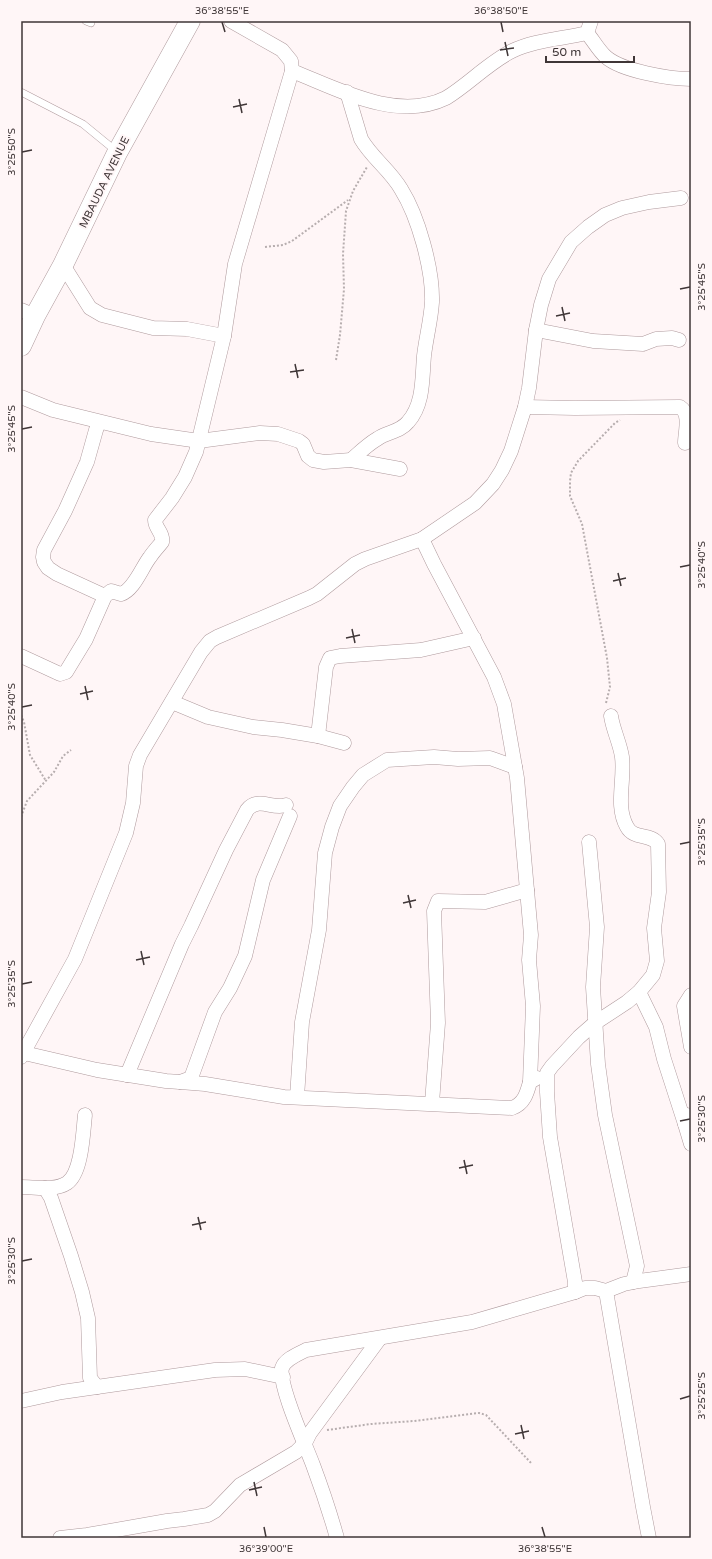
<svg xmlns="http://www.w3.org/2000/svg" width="712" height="1559" font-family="'Varela Round',sans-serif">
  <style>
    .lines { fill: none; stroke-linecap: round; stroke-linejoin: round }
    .lane-casing { stroke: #af9a9d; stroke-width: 8 }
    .street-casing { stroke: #af9a9d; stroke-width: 15 }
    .secondary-casing { stroke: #af9a9d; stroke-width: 21 }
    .path { stroke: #b7aeaf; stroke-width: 2; stroke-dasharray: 2 2; stroke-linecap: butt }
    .lane { stroke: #fff; stroke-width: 7 }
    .street { stroke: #fff; stroke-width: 14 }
    .secondary { stroke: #fff; stroke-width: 20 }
    .ticks { fill: none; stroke: #3f3637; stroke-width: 1.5 }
    .labels { text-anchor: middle; stroke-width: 4; stroke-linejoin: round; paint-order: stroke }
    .street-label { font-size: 11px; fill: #3f3637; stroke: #fff6f7 }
    .neatline { fill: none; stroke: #3f3637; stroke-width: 1.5 }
    .ticks-label { font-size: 10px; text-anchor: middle; fill: #3f3637 }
  </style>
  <rect width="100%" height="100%" fill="#fff6f7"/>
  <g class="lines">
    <defs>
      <g id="lane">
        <polyline points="86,21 91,23"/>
        <polyline points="21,92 83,124 116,151"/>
      </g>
      <g id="street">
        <path d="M231,21L282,50L291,61L292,71C338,89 397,122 446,98C469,84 488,63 512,51C535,40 562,39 587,33L591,21"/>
        <path d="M587,33C593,40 599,51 606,57C622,71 670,79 691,79"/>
        <path d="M347,92L361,139C372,158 390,170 401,189C418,216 433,269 432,302C431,320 426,338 424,356C422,378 424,404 408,422C400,432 387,432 377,439C367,445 359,453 351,460"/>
        <polyline points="63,265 90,308 102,315 153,328 187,329 224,336"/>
        <polyline points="21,310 35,316"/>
        <polyline points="536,330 593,341 643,344 656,339 672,338 679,340"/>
        <polyline points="21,397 53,410 151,434 199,441 260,433 278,434 299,441 303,444 308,456 313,460 324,462 351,460 400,469"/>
        <path d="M525,407L575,408L680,407C691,414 685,432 685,443"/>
        <polyline points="99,422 96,430 87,462 65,511 44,550 43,557 44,562 48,568 57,574 105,596"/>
        <polyline points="422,539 434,564 494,677 504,704 517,778 531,935 529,960 533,1006 530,1082"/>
        <path d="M21,656L60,674L66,672L86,639L105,596L111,591L121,594C134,590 142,567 150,557C154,551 158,547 162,542C164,533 155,529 155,520L172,498L185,477L196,452L224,336L235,264L292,71"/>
        <polyline points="172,702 208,717 253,727 282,730 318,736 344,743"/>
        <polyline points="318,736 326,667 330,658 340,656 421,650 474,638"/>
        <polyline points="589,842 597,927 593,987 598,1064 605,1115 637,1266 633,1282"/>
        <polyline points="639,992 656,1027 664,1059 685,1124"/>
        <polyline points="691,995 684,1006 691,1047"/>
        <polyline points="24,1053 97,1070 166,1081 180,1082 191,1078 215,1012 230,988 245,956 263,880 290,816"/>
        <polyline points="21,1057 75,959 126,833 133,803 136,766 140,755 201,652 210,641 217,637 309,598 317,594 355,564 365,559 422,539 475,503 493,484 502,470 511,451 525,407 529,388 536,330 541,305 549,279 571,242 588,227 605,215 622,208 649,202 681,198"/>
        <path d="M127,1075L182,944L191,926L226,850L247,810C258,796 273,810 286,805"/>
        <path d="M180,1082L205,1084L284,1097L512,1108C524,1104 527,1093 530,1082L537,1078"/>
        <polyline points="297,1097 302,1022 319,930 325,853 332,827 340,806 353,787 363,775 387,760 434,757 458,759 490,758 515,767"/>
        <polyline points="432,1103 438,1023 434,911 438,901 485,902 527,890"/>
        <polyline points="687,1115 685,1124 691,1144"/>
        <path d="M21,1187C35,1187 55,1191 67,1183C82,1173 83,1132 85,1115"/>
        <polyline points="45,1188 51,1198 71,1256 82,1292 88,1318 90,1378 97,1387"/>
        <polyline points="606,1291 643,1507 649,1538"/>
        <polyline points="575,1292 585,1288 595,1288 606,1291 624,1284 639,1281 691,1274"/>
        <polyline points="21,1401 62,1392 215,1370 245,1369 283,1377"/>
        <polyline points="60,1538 87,1535 167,1521 184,1519 208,1515 215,1511 240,1485 296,1452 305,1443 310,1433 380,1338"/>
        <path d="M337,1538C330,1513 322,1489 313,1465C306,1446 278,1385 282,1368C285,1359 298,1354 306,1350L472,1322L575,1292V1282L550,1137L547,1092V1073L552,1066L579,1037L595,1023L627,1002L639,992L653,975L657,961L654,928L659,892L658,844C651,833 634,840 627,827C615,806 625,780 622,757C620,743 613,730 611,716"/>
      </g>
      <polyline id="secondary" points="21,346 35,316 63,265 117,153 190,21"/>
    </defs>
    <!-- lane casing -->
    <use href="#lane" class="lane-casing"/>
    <!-- street casing -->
    <use href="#street" class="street-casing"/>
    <!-- secondary casing -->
    <use href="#secondary" class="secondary-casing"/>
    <!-- path -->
    <g class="path">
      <polyline points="265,247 283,245 292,241 348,200"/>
      <polyline points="336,360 340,335 344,289 343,254 346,211 353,191 367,167"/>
      <polyline points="606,703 610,687 607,658 582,524 570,496 570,481 571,473 578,461 615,423 620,420"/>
      <polyline points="21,715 24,722 30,755 46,781"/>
      <polyline points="21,817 27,801 54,772 63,756 71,750"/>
      <polyline points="327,1430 371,1424 414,1421 479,1413 486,1415 532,1464"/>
    </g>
    <!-- lane -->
    <use href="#lane" class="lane"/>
    <!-- street -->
    <use href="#street" class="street"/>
    <!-- secondary -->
    <use href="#secondary" class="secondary"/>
  </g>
  <!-- ticks -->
  <path class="ticks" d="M222,22L225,32M501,22L503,32M505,42L508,56M500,50L514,48M239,99L242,113M233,107L247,104M22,152L32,150M680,289L690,287M562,307L565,321M556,316L570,313M295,364L298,378M290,372L304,370M22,429L32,427M680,567L690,565M618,573L621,586M613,581L626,578M352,629L355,643M346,638L360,635M85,686L88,700M80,694L93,691M22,707L32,705M680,844L690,842M408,895L411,908M403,903L416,900M141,951L144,965M136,960L150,957M22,984L32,982M680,1121L690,1119M464,1160L467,1174M459,1168L473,1165M198,1217L201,1230M192,1225L206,1222M22,1261L32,1259M680,1399L690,1396M521,1425L524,1439M515,1434L529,1431M254,1482L257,1496M249,1490L262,1487M264,1527L266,1537M542,1527L545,1537"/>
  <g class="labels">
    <!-- street labels -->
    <g class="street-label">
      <text transform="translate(104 182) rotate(-64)" y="4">MBAUDA AVENUE</text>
    </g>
  </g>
  <!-- border -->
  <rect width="712" height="1559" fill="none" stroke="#fff6f7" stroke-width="44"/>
  <!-- scale -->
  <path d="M546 56v6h88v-6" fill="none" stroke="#3f3637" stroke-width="2"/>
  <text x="552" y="56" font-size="12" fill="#3f3637" stroke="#fff6f7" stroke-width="3" paint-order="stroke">50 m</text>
  <rect x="22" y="22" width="668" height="1515" class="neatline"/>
  <g class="ticks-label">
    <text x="222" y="14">36°38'55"E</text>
    <text x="501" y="14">36°38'50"E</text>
    <text transform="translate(11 152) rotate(-90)" y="4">3°25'50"S</text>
    <text transform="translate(701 287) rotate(-90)" y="4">3°25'45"S</text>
    <text transform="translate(11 429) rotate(-90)" y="4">3°25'45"S</text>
    <text transform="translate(701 565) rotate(-90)" y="4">3°25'40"S</text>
    <text transform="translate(11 707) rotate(-90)" y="4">3°25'40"S</text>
    <text transform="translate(701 842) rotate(-90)" y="4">3°25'35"S</text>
    <text transform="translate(11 984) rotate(-90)" y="4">3°25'35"S</text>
    <text transform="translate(701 1119) rotate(-90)" y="4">3°25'30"S</text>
    <text transform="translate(11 1261) rotate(-90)" y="4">3°25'30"S</text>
    <text transform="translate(701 1396) rotate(-90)" y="4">3°25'25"S</text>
    <text x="266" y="1552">36°39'00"E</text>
    <text x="545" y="1552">36°38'55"E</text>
  </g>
</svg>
